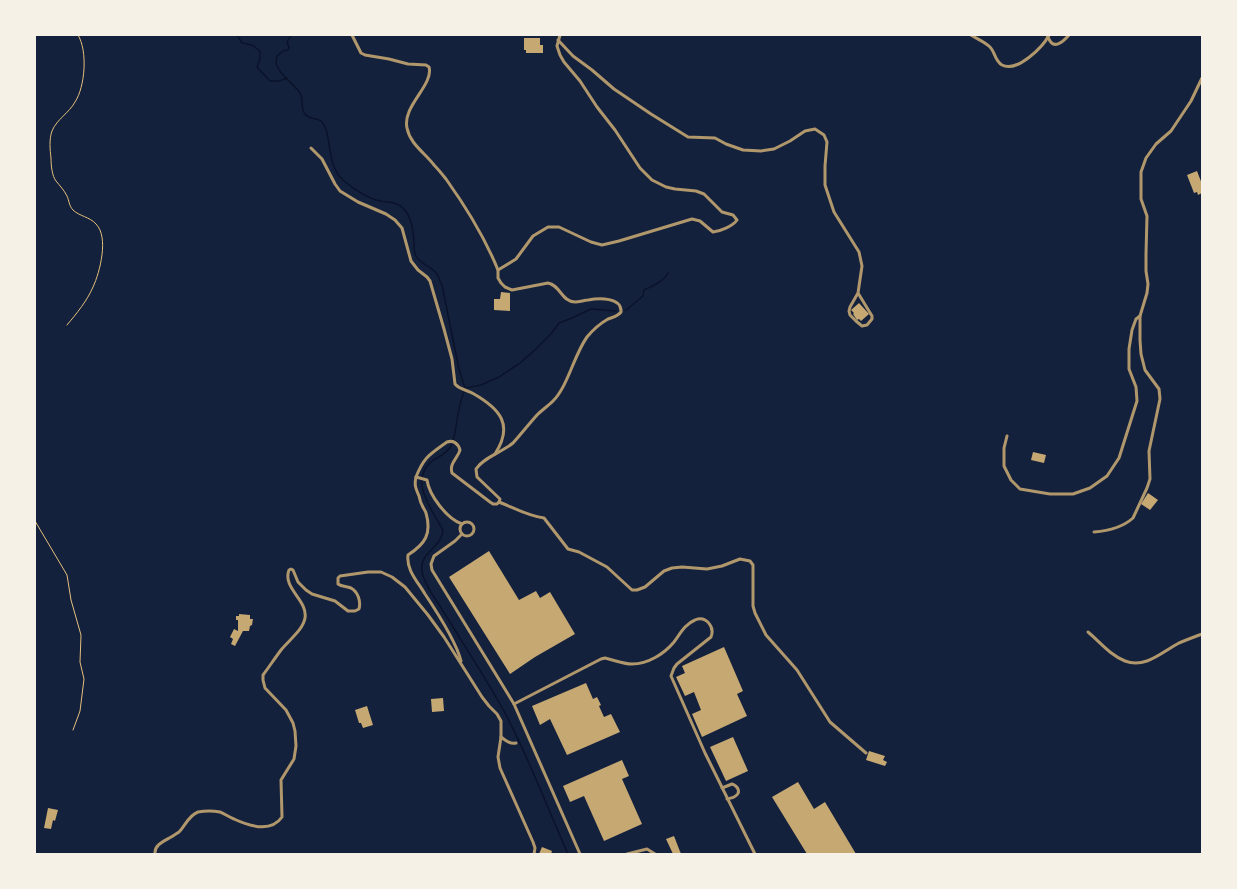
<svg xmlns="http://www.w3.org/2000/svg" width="1237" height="889" font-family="'Playfair Display',serif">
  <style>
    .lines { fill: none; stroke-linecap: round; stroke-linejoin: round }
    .stream { stroke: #0b132b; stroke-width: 1.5 }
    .building { fill: #c6a872 }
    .path { stroke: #e5c07b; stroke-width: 1 }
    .minor { stroke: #b1986c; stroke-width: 3 }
  </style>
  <rect width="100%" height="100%" fill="#14213d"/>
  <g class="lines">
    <!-- stream -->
    <g class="stream">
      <polyline points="237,35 242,43 252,45 260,51 260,59 257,67 270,81 279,81 287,78"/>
      <path d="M291,35L287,42L289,47L288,50L283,51L277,56C277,56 276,62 276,62C277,73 294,84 300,93C304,99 300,108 305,114C309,120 316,117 321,121C333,133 325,164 343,180C352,188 367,198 380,201C388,203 396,201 403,208C412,217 413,230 414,242C414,245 414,250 415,254C419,264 431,266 437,274C439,277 440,282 442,285L459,369L465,388L481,385L499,377L520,363L536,349L550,335L559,323L572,318L591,309L616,311"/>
      <path d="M625,311L643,296L644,290C653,286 663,282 668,273"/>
      <path d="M464,392C456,410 458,430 451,446C448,453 438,457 432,461C408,480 432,510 443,530C442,548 419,552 422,571C423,583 437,601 443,611C464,645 486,678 505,713C529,758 547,807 568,854"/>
    </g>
  </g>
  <!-- building -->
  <g class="building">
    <polygon points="524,38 540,38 540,45 543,45 543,53 526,53 526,50 524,50"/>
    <polygon points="1197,171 1202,184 1202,193 1198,195 1197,192 1194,193 1187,175"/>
    <polygon points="501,292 510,293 510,311 494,310 494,299 500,299"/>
    <polygon points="859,303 869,314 861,321 859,319 857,320 853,314 854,313 851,310"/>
    <polygon points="1033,452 1046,455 1044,463 1031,460"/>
    <polygon points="1148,493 1158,500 1150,510 1141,504"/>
    <polygon points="489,551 519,600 536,591 540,598 550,592 575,634 535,657 510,674 449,577"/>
    <polygon points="239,614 250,615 250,619 253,619 252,625 250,626 249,631 243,631 235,646 231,644 233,639 230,637 234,629 238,631 238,620 236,620 236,616 239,616"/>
    <polygon points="724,647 743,691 737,694 747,716 702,737 692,714 701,710 694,692 685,696 676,677 685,673 682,666"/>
    <polygon points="586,683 593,699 597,697 601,705 599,706 604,717 611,714 620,732 567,755 550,719 540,725 532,706"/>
    <polygon points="443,698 444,711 432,712 431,699"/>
    <polygon points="367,706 373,725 363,728 361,723 359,723 355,710"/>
    <polygon points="733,737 748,771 726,781 710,747"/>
    <polygon points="869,751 885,756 883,760 887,762 885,766 866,760"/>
    <polygon points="622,760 629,776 622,779 642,824 604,841 584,796 570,802 563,786"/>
    <polygon points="798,782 814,809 825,802 856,854 807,854 772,797"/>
    <polygon points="48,808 58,810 55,821 53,820 51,829 44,828"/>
    <polygon points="674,836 681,854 673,854 666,839"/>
    <polygon points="542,847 552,851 551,854 539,854"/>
  </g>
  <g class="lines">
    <!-- path -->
    <g class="path">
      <path d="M67,325C77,313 87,301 93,287C100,272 109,237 96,224C90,217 79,216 73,210C69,206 69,200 67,196C64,190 60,186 56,181C52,176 51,165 51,158C50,150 49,139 52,131C57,119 69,113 75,102C85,87 88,51 78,35"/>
      <polyline points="35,521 67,575 71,600 81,635 80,662 84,679 80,711 73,730"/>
    </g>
    <!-- minor -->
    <g class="minor">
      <path d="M352,35L361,53L365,55L389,59L408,64L426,65L429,67C434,85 402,106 407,128C410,144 425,153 434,165C438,169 442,174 446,179C466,207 485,238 498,270"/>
      <path d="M971,35C977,39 985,42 990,47C995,52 995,61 1002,65C1017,73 1043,47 1049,35"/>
      <path d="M1048,37C1053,51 1063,42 1069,35"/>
      <polyline points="558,40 573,56 592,70 614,89 651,114 688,137 715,138 726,144 743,150 761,151 774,149 790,141 805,131 815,129 824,135 827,142 825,166 825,185 834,212 859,252 862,266 858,293 850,307 849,311 850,315 856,321 862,326 867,325 872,319 872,316 858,293"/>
      <path d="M311,148L322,159L335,184L340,191L358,202L386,214L395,220L402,228L411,261L418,270L427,277L430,281L444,329L452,359L455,384C460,390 468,390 474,394C500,409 514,425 495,454"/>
      <polyline points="1007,436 1004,448 1004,466 1011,480 1020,489 1050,494 1073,494 1090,488 1107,476 1119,458 1137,401 1136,387 1129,369 1129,349 1132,330 1136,319 1140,316"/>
      <path d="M416,477C414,485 416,489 419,496C420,499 420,502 422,505C423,508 425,510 426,513C432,534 425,544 408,555C406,570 418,582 425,594C437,612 456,641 461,661"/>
      <path d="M499,502C514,508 528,516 544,518L568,549L579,552L607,567L632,590H637L645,587L664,571L672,568L682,567L707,569L722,566L740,559L750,561L753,565V606L755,613L766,635L797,670L830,722L866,753"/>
      <circle cx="467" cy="529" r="7"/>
      <path d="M462,524C447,519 429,495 427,480L416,477C424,457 429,455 447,442C453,440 458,443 460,450C458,458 449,463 452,473L490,502L493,504H497L499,502L500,499L477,477L476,469C483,458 502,452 513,443C521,434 529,424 537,415C542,410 548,406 553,401C568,386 574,355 587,337C592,331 601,323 608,319C613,317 617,317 621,312C622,297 599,298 588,300C584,300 580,302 575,302C562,302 560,285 548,283L512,290L505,287L501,283L498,278V270L516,259L533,236L548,227H559L591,242L602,245L619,241L692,219L700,221L713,232C721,231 733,226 737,220L733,215L722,212L704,194L696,191L675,189L666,187L652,180L640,168L615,130L597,107L580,81L564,62L560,55L557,46L560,35"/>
      <path d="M1094,532C1107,531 1123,527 1133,518L1147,488L1150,479L1149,451L1160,399L1159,389L1145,370L1141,354L1140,340V316L1147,293L1148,284L1146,271V254L1147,216L1141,199V172L1146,158L1156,144L1171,131L1191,101L1202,78"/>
      <polyline points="462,534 455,541 434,556 431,564 432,570 514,704 580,854"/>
      <path d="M1088,632C1100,642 1110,655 1125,661C1145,669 1162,652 1179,643C1186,640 1194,637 1202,634"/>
      <path d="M514,704L601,659L605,658C614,660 623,664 632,664C648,664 664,654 674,642C680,634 685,624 695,620C706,615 715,627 711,637L677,664L674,668L671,676L705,753L755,854"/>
      <polyline points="501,737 498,757 500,768 533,842 535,848 534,854"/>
      <path d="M722,788L732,784C738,786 742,793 734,797C732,798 730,798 727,799"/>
      <path d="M155,854C154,845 164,841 171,837C173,836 176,834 179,832C185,826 189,815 198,812C204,811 214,811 220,812C225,814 229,817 234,819C249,826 271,833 282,817L281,780L294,759L296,746L295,731L293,723L286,710L265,688L263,680V675C269,667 275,658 281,650C289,640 303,630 305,618C308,600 282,588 289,570L291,569L293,570L298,582L306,590L312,594L335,601L348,611H355L359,609C361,601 358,592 351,588C346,586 342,587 338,584V578L340,576L368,572H381L392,577L405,587L428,615L444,637L482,697L489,706L497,714L501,721V737C506,741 510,744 516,743"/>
      <polyline points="627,854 647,849 655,854"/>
    </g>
  </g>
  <!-- border -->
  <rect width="1237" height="889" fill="none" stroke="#f6f1e7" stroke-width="72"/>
</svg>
